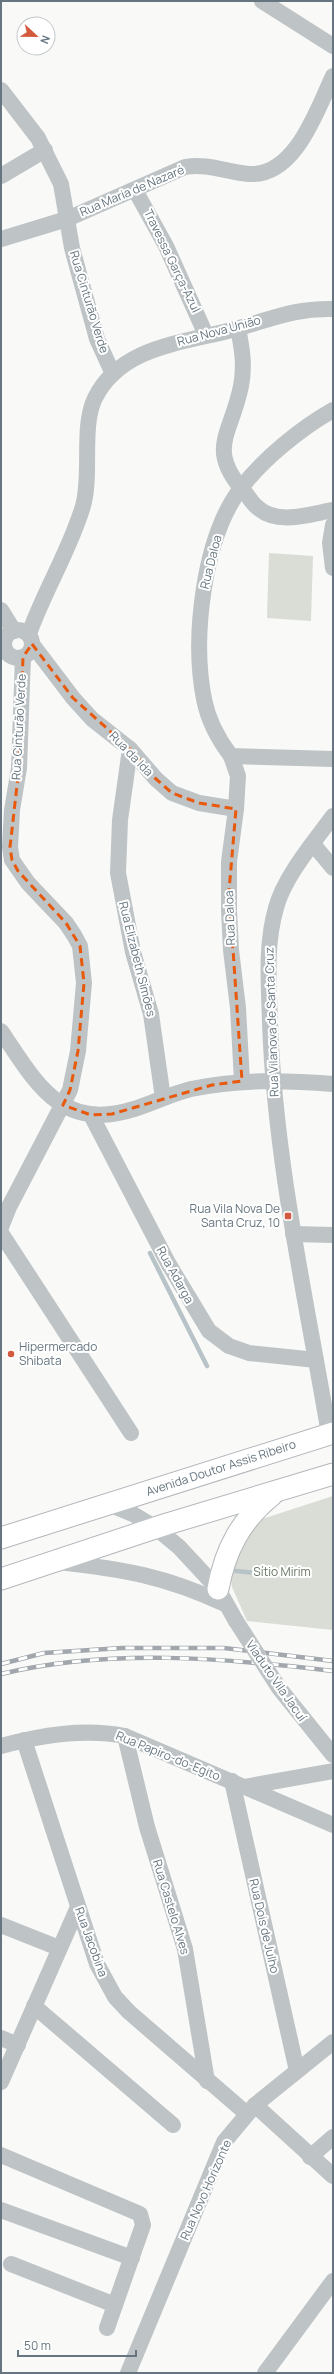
<svg xmlns="http://www.w3.org/2000/svg" width="334" height="2374" font-family="Manrope,sans-serif">
  <style>
    .green { fill: #d9ddd6 }
    .lines { fill: none; stroke-linecap: round; stroke-linejoin: round }
    .stream { stroke: #b7c3c6; stroke-width: 4.5 }
    .major-casing { stroke: #b2b7bb; stroke-width: 23 }
    .minor { stroke: #bec3c6; stroke-width: 16 }
    .major { stroke: #fff; stroke-width: 21 }
    .rail-casing { stroke: #a1a7ac; stroke-width: 4.5 }
    .rail { stroke: #fff; stroke-width: 3; stroke-dasharray: 9; stroke-linecap: butt }
    .minor-bridge { stroke: #bec3c6; stroke-width: 16 }
    .marked { fill: none; stroke: #e8590c; stroke-width: 3; stroke-dasharray: 8 5; stroke-linejoin: round }
    .poi-dot { fill: #d35a3c; stroke: #fff; stroke-width: 1.5 }
    .labels { text-anchor: middle; stroke-width: 4; stroke-linejoin: round; paint-order: stroke }
    .street-label { font-size: 12px; fill: #66757f; stroke: #fff }
    .poi-label { font-size: 12px; fill: #66757f; stroke: #fff; text-anchor: end }
    .park-label { font-size: 12px; fill: #687765; stroke: #fff }
  </style>
  <rect width="100%" height="100%" fill="#f9f9f7"/>
  <!-- green -->
  <g class="green">
    <polygon points="269,553 313,556 311,621 267,618"/>
    <polygon points="333,1496 333,1630 247,1621 232,1587 227,1554 262,1519"/>
  </g>
  <g class="lines">
    <!-- stream -->
    <g class="stream">
      <polyline points="150,1253 207,1366"/>
      <polyline points="236,1571 275,1575"/>
    </g>
    <defs>
      <g id="major">
        <polyline points="1,1538 333,1433"/>
        <polyline points="1,1579 167,1524 333,1474"/>
        <path d="M218,1589C225,1550 241,1520 272,1495"/>
      </g>
    </defs>
    <!-- major casing -->
    <use href="#major" class="major-casing"/>
    <!-- minor -->
    <g class="minor">
      <polyline points="262,1 333,46"/>
      <polyline points="1,90 38,138 61,184 72,248 97,339 113,374"/>
      <polyline points="1,176 45,150"/>
      <polyline points="135,190 166,246 206,335"/>
      <path d="M1,239L67,219L185,167C207,163 227,172 249,174C295,177 317,110 333,76"/>
      <path d="M238,328C242,348 245,366 241,386C231,436 205,449 247,495C250,499 253,504 257,507C277,526 310,514 333,510"/>
      <path d="M333,410C301,428 263,459 241,488C203,538 192,638 204,699C208,720 218,739 231,756L333,759"/>
      <polyline points="333,525 330,543 333,568"/>
      <polyline points="1,610 14,631"/>
      <circle cx="18" cy="644" r="14"/>
      <path d="M29,634C44,591 70,550 83,506C92,475 81,426 95,398C122,344 188,343 239,328C274,318 296,308 333,309"/>
      <polyline points="32,644 73,698 92,719 130,749 156,779 172,793 199,803 236,809"/>
      <polyline points="130,749 120,820 118,873 133,952 151,1014 163,1098"/>
      <polyline points="231,756 238,776 236,809 229,862 229,911 231,950 238,1008 242,1081"/>
      <polyline points="313,844 333,868"/>
      <path d="M1,1031C36,1083 61,1132 134,1109C153,1103 171,1094 191,1089C239,1079 285,1080 333,1084"/>
      <polyline points="91,1115 168,1263 209,1331 229,1346 249,1353 316,1360"/>
      <polyline points="1,1227 9,1207 70,1090 78,1051 84,983 80,946 74,935 66,923 28,883 12,860 10,847 12,810 19,768 23,657"/>
      <polyline points="1,1233 131,1433"/>
      <polyline points="293,1234 333,1235"/>
      <path d="M329,1434C306,1298 275,1162 270,1023C269,985 265,946 276,908C284,877 314,842 333,816"/>
      <polyline points="109,1504 133,1514 156,1528 179,1547 218,1589 236,1621"/>
      <path d="M58,1562C123,1569 165,1576 225,1604"/>
      <polyline points="125,1736 147,1827 185,1949 207,2081"/>
      <polyline points="24,1740 97,1964 115,1997 129,2012 247,2114"/>
      <path d="M1,1746C41,1735 83,1728 125,1736L244,1787L333,1771"/>
      <polyline points="232,1781 297,2071"/>
      <polyline points="245,1787 333,1825"/>
      <polyline points="1,1925 59,1948"/>
      <polyline points="34,2006 173,2125"/>
      <polyline points="1,2038 18,2045"/>
      <polyline points="1,2082 78,1907"/>
      <polyline points="255,2105 333,2176"/>
      <polyline points="1,2155 140,2214 143,2225 107,2328"/>
      <polyline points="310,2157 333,2137"/>
      <polyline points="1,2210 132,2258"/>
      <polyline points="11,2264 115,2305"/>
      <polyline points="128,2373 224,2142 255,2105 333,2042"/>
      <polyline points="265,2373 333,2281"/>
    </g>
    <!-- major -->
    <use href="#major" class="major"/>
    <defs>
      <g id="rail">
        <polyline points="1,1664 44,1653 122,1648 224,1648 333,1661"/>
        <path d="M1,1674C110,1648 223,1658 333,1671"/>
      </g>
    </defs>
    <!-- rail casing -->
    <use href="#rail" class="rail-casing"/>
    <!-- rail -->
    <use href="#rail" class="rail"/>
    <!-- minor-bridge -->
    <polyline class="minor-bridge" points="236,1621 279,1688 333,1755"/>
  </g>
  <!-- marked area -->
  <path class="marked" d="M32,644L73,698L130,749L156,779L172,793L199,803L236,809L229,891L242,1081L212,1085L112,1114L91,1115L63,1105L70,1090L78,1051L84,983L80,946L66,923L18,871L12,860L10,847L19,768L23,657Z"/>
  <!-- markers -->
  <g class="poi-dot">
    <rect x="284" y="1212" width="8" height="8" rx="2"/>
    <circle cx="11" cy="1354" r="4"/>
  </g>
  <g class="labels">
    <!-- street labels -->
    <g class="street-label">
      <text transform="translate(132 191) rotate(-23)" y="4">Rua Maria de Nazaré</text>
      <text transform="translate(172 261) rotate(64)" y="4">Travessa Garça-Azul</text>
      <text transform="translate(89 302) rotate(73)" y="4">Rua Cinturão Verde</text>
      <text transform="translate(219 331) rotate(-15)" y="4">Rua Nova União</text>
      <text transform="translate(211 562) rotate(-76)" y="4">Rua Daloa</text>
      <text transform="translate(19 727) rotate(-87)" y="4">Rua Cinturão Verde</text>
      <text transform="translate(131 754) rotate(46)" y="4">Rua da Ida</text>
      <text transform="translate(230 918) rotate(-92)" y="4">Rua Daloa</text>
      <text transform="translate(137 959) rotate(76)" y="4">Rua Elizabeth Simões</text>
      <text transform="translate(272 1022) rotate(-92)" y="4">Rua Vilanova de Santa Cruz</text>
      <text transform="translate(175 1275) rotate(61)" y="4">Rua Adarga</text>
      <text transform="translate(221 1468) rotate(-18)" y="4">Avenida Doutor Assis Ribeiro</text>
      <text transform="translate(276 1681) rotate(55)" y="4">Viaduto Vila Jacuí</text>
      <text transform="translate(168 1756) rotate(22)" y="4">Rua Papiro-do-Egito</text>
      <text transform="translate(171 1907) rotate(73)" y="4">Rua Castelo Alves</text>
      <text transform="translate(264 1926) rotate(77)" y="4">Rua Dois de Julho</text>
      <text transform="translate(91 1942) rotate(70)" y="4">Rua Jacobina</text>
      <text transform="translate(206 2190) rotate(-66)" y="4">Rua Novo Horizonte</text>
    </g>
    <!-- poi labels -->
    <g class="poi-label">
      <text x="280" y="1213">Rua Vila Nova De<tspan x="280" dy="14">Santa Cruz, 10</tspan></text>
      <text x="19" y="1351" text-anchor="start">Hipermercado<tspan x="19" dy="14">Shibata</tspan></text>
    </g>
    <!-- park labels -->
    <g class="park-label">
      <text x="282" y="1576">Sítio Mirim</text>
    </g>
  </g>
  <!-- border -->
  <rect width="334" height="2374" fill="none" stroke="#66757f" stroke-width="4"/>
  <!-- north arrow -->
  <g transform="translate(36 36) rotate(112)"><circle r="19" fill="#ffffff" stroke="#c2c8cc"/>
  <path d="M0-3L7 15L0 10L-7 15Z" fill="#d35a3c"/>
  <text y="-6" font-size="11" font-weight="bold" text-anchor="middle" fill="#66757f">N</text>
  </g>
  <!-- scale -->
  <path d="M18 2350v6h118v-6" fill="none" stroke="#66757f" stroke-width="2"/>
  <text x="24" y="2350" font-size="12" fill="#66757f" stroke="#ffffff" stroke-width="3" paint-order="stroke">50 m</text>
</svg>
